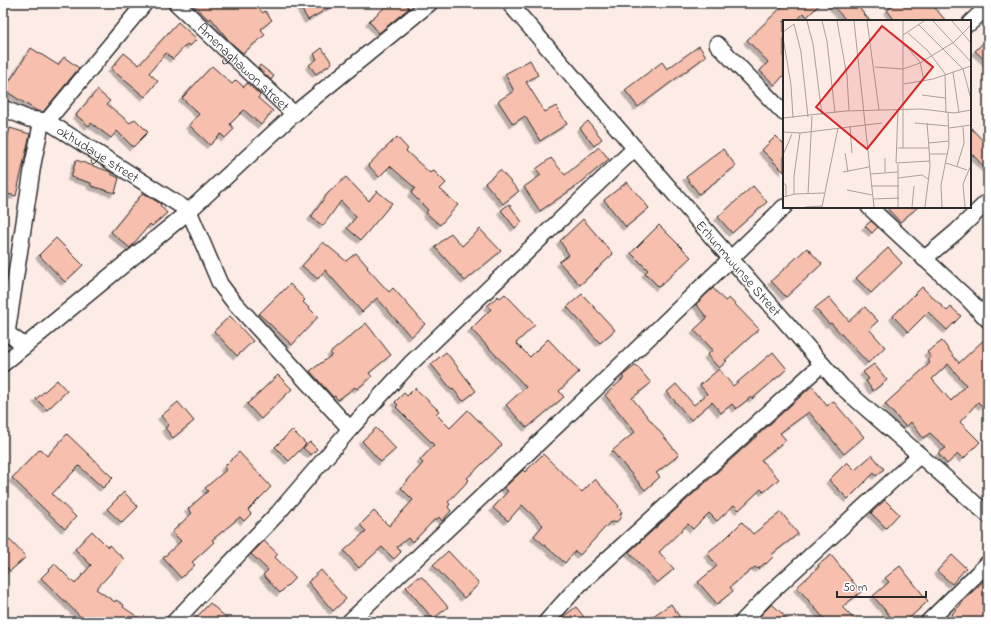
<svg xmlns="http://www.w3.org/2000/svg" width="991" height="625" font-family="'Indie Flower',sans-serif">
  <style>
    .building { fill: #f7bfad; stroke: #2b2b2b; fill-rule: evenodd; filter: url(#shadow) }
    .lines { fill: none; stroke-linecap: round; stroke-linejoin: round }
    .minor-casing { stroke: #2b2b2b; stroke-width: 18 }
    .minor { stroke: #fff; stroke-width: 15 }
    .labels { text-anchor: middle; stroke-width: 4; stroke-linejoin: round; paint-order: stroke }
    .street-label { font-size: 14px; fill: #2b2b2b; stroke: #fff }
    .inset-road { fill: none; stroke: #a99f9b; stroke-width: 1 }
    .view { fill: #d62828; fill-opacity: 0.15; stroke: #d62828; stroke-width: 2 }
    .inset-edge { fill: none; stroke: #2b2b2b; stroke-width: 2 }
  </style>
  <defs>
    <filter id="shadow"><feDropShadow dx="-3.5" dy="3.5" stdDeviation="0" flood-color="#0004"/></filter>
  </defs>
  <rect width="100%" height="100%" fill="#fdece6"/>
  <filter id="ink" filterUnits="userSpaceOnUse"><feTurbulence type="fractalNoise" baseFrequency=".025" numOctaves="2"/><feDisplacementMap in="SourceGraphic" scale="8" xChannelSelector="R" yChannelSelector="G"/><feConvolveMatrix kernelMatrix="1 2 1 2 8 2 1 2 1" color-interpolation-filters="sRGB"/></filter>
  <g filter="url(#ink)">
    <!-- building -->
    <g class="building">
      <polygon points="191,3 254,3 263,13 265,11 272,20 261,29 265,35 243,53 230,42 211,18 209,20"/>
      <polygon points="298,3 337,3 308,20"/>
      <polygon points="390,3 405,3 409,8 379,33 369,21"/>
      <polygon points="786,3 821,3 807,17 804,13 796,21 784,21 784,75 775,85 760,71 768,62 747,40"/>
      <polygon points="830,3 855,3 870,21 847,21"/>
      <polygon points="897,3 931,3 946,21 895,21 887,10"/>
      <polygon points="178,22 197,39 190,46 187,44 173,59 166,53 149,73 158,81 145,97 111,69 124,53 139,65"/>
      <polygon points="988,38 988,63 975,51"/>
      <polygon points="699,46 706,56 638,107 625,90 662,62 667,69"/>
      <polygon points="31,48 58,65 64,57 79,68 43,112 37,111 4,90"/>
      <polygon points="322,48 332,63 316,74 309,65 317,59 314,54"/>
      <polygon points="530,60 538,75 526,82 545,112 556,106 567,124 540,141 525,116 513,124 498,101 514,91 505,74"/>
      <polygon points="260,65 274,76 271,80 258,68"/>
      <polygon points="212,66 232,84 236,80 244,87 247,83 260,95 258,98 273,111 261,125 244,110 230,124 234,129 225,138 221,134 210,145 189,125 199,114 182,98"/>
      <polygon points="97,90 110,101 107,104 130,123 135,119 148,132 133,147 117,131 111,138 91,123 89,126 76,115"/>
      <polygon points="588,121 602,139 594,146 580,128"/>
      <polygon points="970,127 988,146 988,171 970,152"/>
      <polygon points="10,128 30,134 16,196 3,193 3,156"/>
      <polygon points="776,136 784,144 784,172 762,150"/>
      <polygon points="397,137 408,149 406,151 430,173 433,170 446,183 440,189 458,205 440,225 426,213 428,210 411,193 415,188 390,166 379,177 368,165"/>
      <polygon points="599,147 609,159 578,185 540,211 524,187 541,175 536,169 551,158 565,175"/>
      <polygon points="723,149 736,166 699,194 686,177"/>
      <polygon points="76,160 111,172 111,174 119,178 115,193 91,186 91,183 71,177"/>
      <polygon points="500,170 519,191 503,204 485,183"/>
      <polygon points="346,177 369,201 377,191 392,203 361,240 347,228 356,217 341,201 323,226 311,217 328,193"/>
      <polygon points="627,182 649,208 626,227 604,200"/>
      <polygon points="753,186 767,202 732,233 718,217"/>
      <polygon points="143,193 161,204 160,205 167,213 152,226 150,224 130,248 111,232"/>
      <polygon points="509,204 522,222 515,228 501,210"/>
      <polygon points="886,207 918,207 900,222"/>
      <polygon points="583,219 613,254 580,285 559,262 569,255 560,241"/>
      <polygon points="871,221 878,227 872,233 865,226"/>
      <polygon points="659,225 691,257 659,287 645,273 648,270 631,253"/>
      <polygon points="480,229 501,251 465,281 435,247 451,233 462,246"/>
      <polygon points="56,238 83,265 65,282 39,255"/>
      <polygon points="323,242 346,261 356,253 368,267 367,268 389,292 393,288 425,324 411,337 377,298 362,312 325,270 318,279 302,266"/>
      <polygon points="807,248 822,264 786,297 771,281"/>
      <polygon points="888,248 902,263 871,293 856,278"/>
      <polygon points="290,284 305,300 303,302 318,317 292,345 259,314 281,292 281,293"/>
      <polygon points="922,287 947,311 951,307 961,316 947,330 928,312 908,332 893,316"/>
      <polygon points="713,288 725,301 729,298 759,329 725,360 727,361 719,368 707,355 713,350 694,330 707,318 696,304"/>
      <polygon points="505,294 535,325 516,343 530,357 548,339 579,372 559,391 564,397 527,428 506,405 526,387 471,329 491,309 487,306 498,296 500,298"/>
      <polygon points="582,294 615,330 600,343 567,307"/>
      <polygon points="829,297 849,321 865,307 878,321 869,329 885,347 868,363 831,323 829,324 815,308"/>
      <polygon points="230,316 253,341 237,356 214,331"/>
      <polygon points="366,323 391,355 369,373 372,377 357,389 355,387 338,400 335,396 333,397 310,371 332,355 330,353"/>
      <path d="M988,336V401L982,406L978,402L960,422L980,442L963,459L958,454L947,464L938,453L946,448L930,433L923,438L911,422L906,427L885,404L930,363L928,360L931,357L927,352L942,341L959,363ZM948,364L966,385L951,401L932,379Z"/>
      <polygon points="446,352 476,391 463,401 453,389 452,390 431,364"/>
      <polygon points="773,352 787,369 752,399 751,397 736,409 732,404 721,413 712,402 691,420 667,392 676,384 694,405 707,394 700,385 719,369 733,386"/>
      <polygon points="874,364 887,380 873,391 866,381 869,379 863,372"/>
      <polygon points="636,365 651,383 632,398 679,455 656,473 660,477 645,490 612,451 635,432 605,395 624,378 622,376"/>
      <polygon points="278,375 292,389 261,419 247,404"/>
      <polygon points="57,380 67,391 47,410 36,399"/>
      <polygon points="812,386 827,406 833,401 864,437 844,454 809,412 780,433 786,440 761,460 779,479 764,492 761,489 739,510 734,505 717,521 709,513 693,529 688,524 659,552 674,569 657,583 629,552"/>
      <polygon points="415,388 439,411 436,414 450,428 468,410 502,445 467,478 469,480 448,502 450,504 448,507 451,511 442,521 439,517 436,520 435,519 414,541 413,540 412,542 408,538 397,547 401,552 394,559 382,547 359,568 344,551 366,531 360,525 374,511 389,526 413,500 401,488 423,463 420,460 434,445 396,407 398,405 395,402 404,393 407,396"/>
      <polygon points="178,402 194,421 173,438 165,428 169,425 161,416"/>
      <polygon points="376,428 396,449 381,462 362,441"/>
      <polygon points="292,430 306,444 289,461 275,447"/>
      <polygon points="67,434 113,478 103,488 79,466 52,494 76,517 65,529 12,478 40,449 47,456"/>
      <polygon points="310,442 317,449 311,455 303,448"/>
      <polygon points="239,452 271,487 248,510 251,514 244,521 240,517 212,540 214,542 192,562 195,565 181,578 163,558 181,541 172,532 192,513 188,509 208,491 205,488 226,470 224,467"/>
      <polygon points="543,454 582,492 595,479 619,506 618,508 622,512 620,515 622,517 615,523 613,521 611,523 610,522 580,555 575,551 565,563 534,536 543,525 522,505 508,521 493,508 508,491 504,488 523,470 525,472"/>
      <polygon points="872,455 884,469 876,476 874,473 848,499 829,480 847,462 855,470"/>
      <polygon points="124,492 138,507 122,523 107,509"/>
      <polygon points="885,500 899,514 886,528 871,513"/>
      <polygon points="781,512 798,534 771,555 773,557 766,564 765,563 758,569 755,567 730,587 733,591 717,604 698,582 717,566 707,553 728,536 742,522 753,534"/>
      <polygon points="92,531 108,547 109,545 124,559 96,589 115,602 116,600 124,605 123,607 145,622 86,622 41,578 55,564 75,584 91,565 75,549"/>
      <polygon points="3,533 26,557 10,571 3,563"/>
      <polygon points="264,541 278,554 275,557 295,578 280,593 263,575 268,570 251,554"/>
      <polygon points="448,551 479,584 464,598 433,565"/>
      <polygon points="831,555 861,592 842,607 857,622 827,622 797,587 819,567 818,565"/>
      <polygon points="952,555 966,568 952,584 937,571"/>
      <polygon points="900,566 928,601 905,622 895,622 873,596 889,582 885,578"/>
      <polygon points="321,570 346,599 333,611 308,582"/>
      <polygon points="418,577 422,577 448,607 433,619 406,587"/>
      <polygon points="988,577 988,604 982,609 988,615 988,622 960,622 952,614 970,594"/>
      <polygon points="210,603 231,622 192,622"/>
      <polygon points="671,604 683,622 644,622"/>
      <polygon points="772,604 791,622 764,622 759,617"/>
      <polygon points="576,607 588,622 558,622 559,620"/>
    </g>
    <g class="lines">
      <defs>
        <g id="minor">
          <path id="s1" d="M176,3L294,114"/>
          <path id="s2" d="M509,3L842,387L988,515"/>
          <polyline points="970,23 988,6"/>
          <polyline points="717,44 784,113"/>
          <path id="s3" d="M3,108L29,119L47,121L189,211L220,284L233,301L350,429"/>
          <polyline points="869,207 968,299 988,320"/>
          <polyline points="924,259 956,232 988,201"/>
          <polyline points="25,346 7,333 33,164 41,125 47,121 145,3"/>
          <polyline points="3,364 189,211 294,114 430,3"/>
          <polyline points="174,622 278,513 350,429 410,364 635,148"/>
          <polyline points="349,622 602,383 784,207"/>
          <polyline points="546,622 579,585 822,364"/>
          <polyline points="742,622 769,594 920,455"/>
          <polyline points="928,622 988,563"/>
        </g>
      </defs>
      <!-- minor casing -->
      <use href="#minor" class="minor-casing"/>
      <!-- minor -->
      <use href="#minor" class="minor"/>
    </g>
  </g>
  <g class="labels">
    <!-- street labels -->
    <g class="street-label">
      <text dy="5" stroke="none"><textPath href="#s1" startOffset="93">Amenaghawon street</textPath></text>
      <text dy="5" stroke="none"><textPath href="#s3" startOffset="107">okhudaye street</textPath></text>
      <text dy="5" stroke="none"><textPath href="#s2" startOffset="351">Erhunmwunse Street</textPath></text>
    </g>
  </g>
  <!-- overview -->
  <g transform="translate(783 20)">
    <rect width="188" height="188" fill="#fdece6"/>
    <path class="inset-road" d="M24,1L30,24L39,95M39,1L44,21L52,93M54,1L64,56L66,91M71,1L91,187M84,1L96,90M150,1L188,42M169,1L188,23M136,5L180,49L188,79M0,12L11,4L18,32L25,97M125,13L145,31L163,55M120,15L141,1M0,17L8,65L10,98M120,26H123L137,42L141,61M92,47L120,49L137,43L171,22L188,5M170,52L176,93M162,55L163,93M121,64L150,59L188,46M139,75L162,78M115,89L113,143L147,141M0,98L62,91L139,89L171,93L188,90M132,103L165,106M144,103L146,128M67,106L69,133M166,108L188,105M0,112L17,113L99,103M146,123L166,121M115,128H146L147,147L142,187M120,128V1M62,133L65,152M147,134H165M0,135L9,114M163,143L184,150M115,144V187M174,146L181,123L180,107M60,152L86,147M102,152V138M87,154L115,152M115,158L139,155L145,159M0,163L3,165V177M88,166H116M64,170L89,175M11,174V156L17,113M25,174L29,96M0,177L12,174L41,173M90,179L116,178M22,187L39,186M39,187L55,108M129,187L131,166M159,187L158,165L166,125L165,93M182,187L180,164L188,145"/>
    <path class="view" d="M99,6L150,47L84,129L33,87Z"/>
    <rect width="188" height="188" class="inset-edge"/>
  </g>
  <!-- margin -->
  <rect width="991" height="625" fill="none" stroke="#fff" stroke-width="16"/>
  <rect x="8" y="8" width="975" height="609" fill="none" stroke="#2b2b2b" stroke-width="1.5" filter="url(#ink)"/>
  <!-- scale -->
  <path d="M837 591v6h89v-6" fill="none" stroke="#2b2b2b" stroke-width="2"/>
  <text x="843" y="591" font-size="12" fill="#2b2b2b" stroke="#ffffff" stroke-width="3" paint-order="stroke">50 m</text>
</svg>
